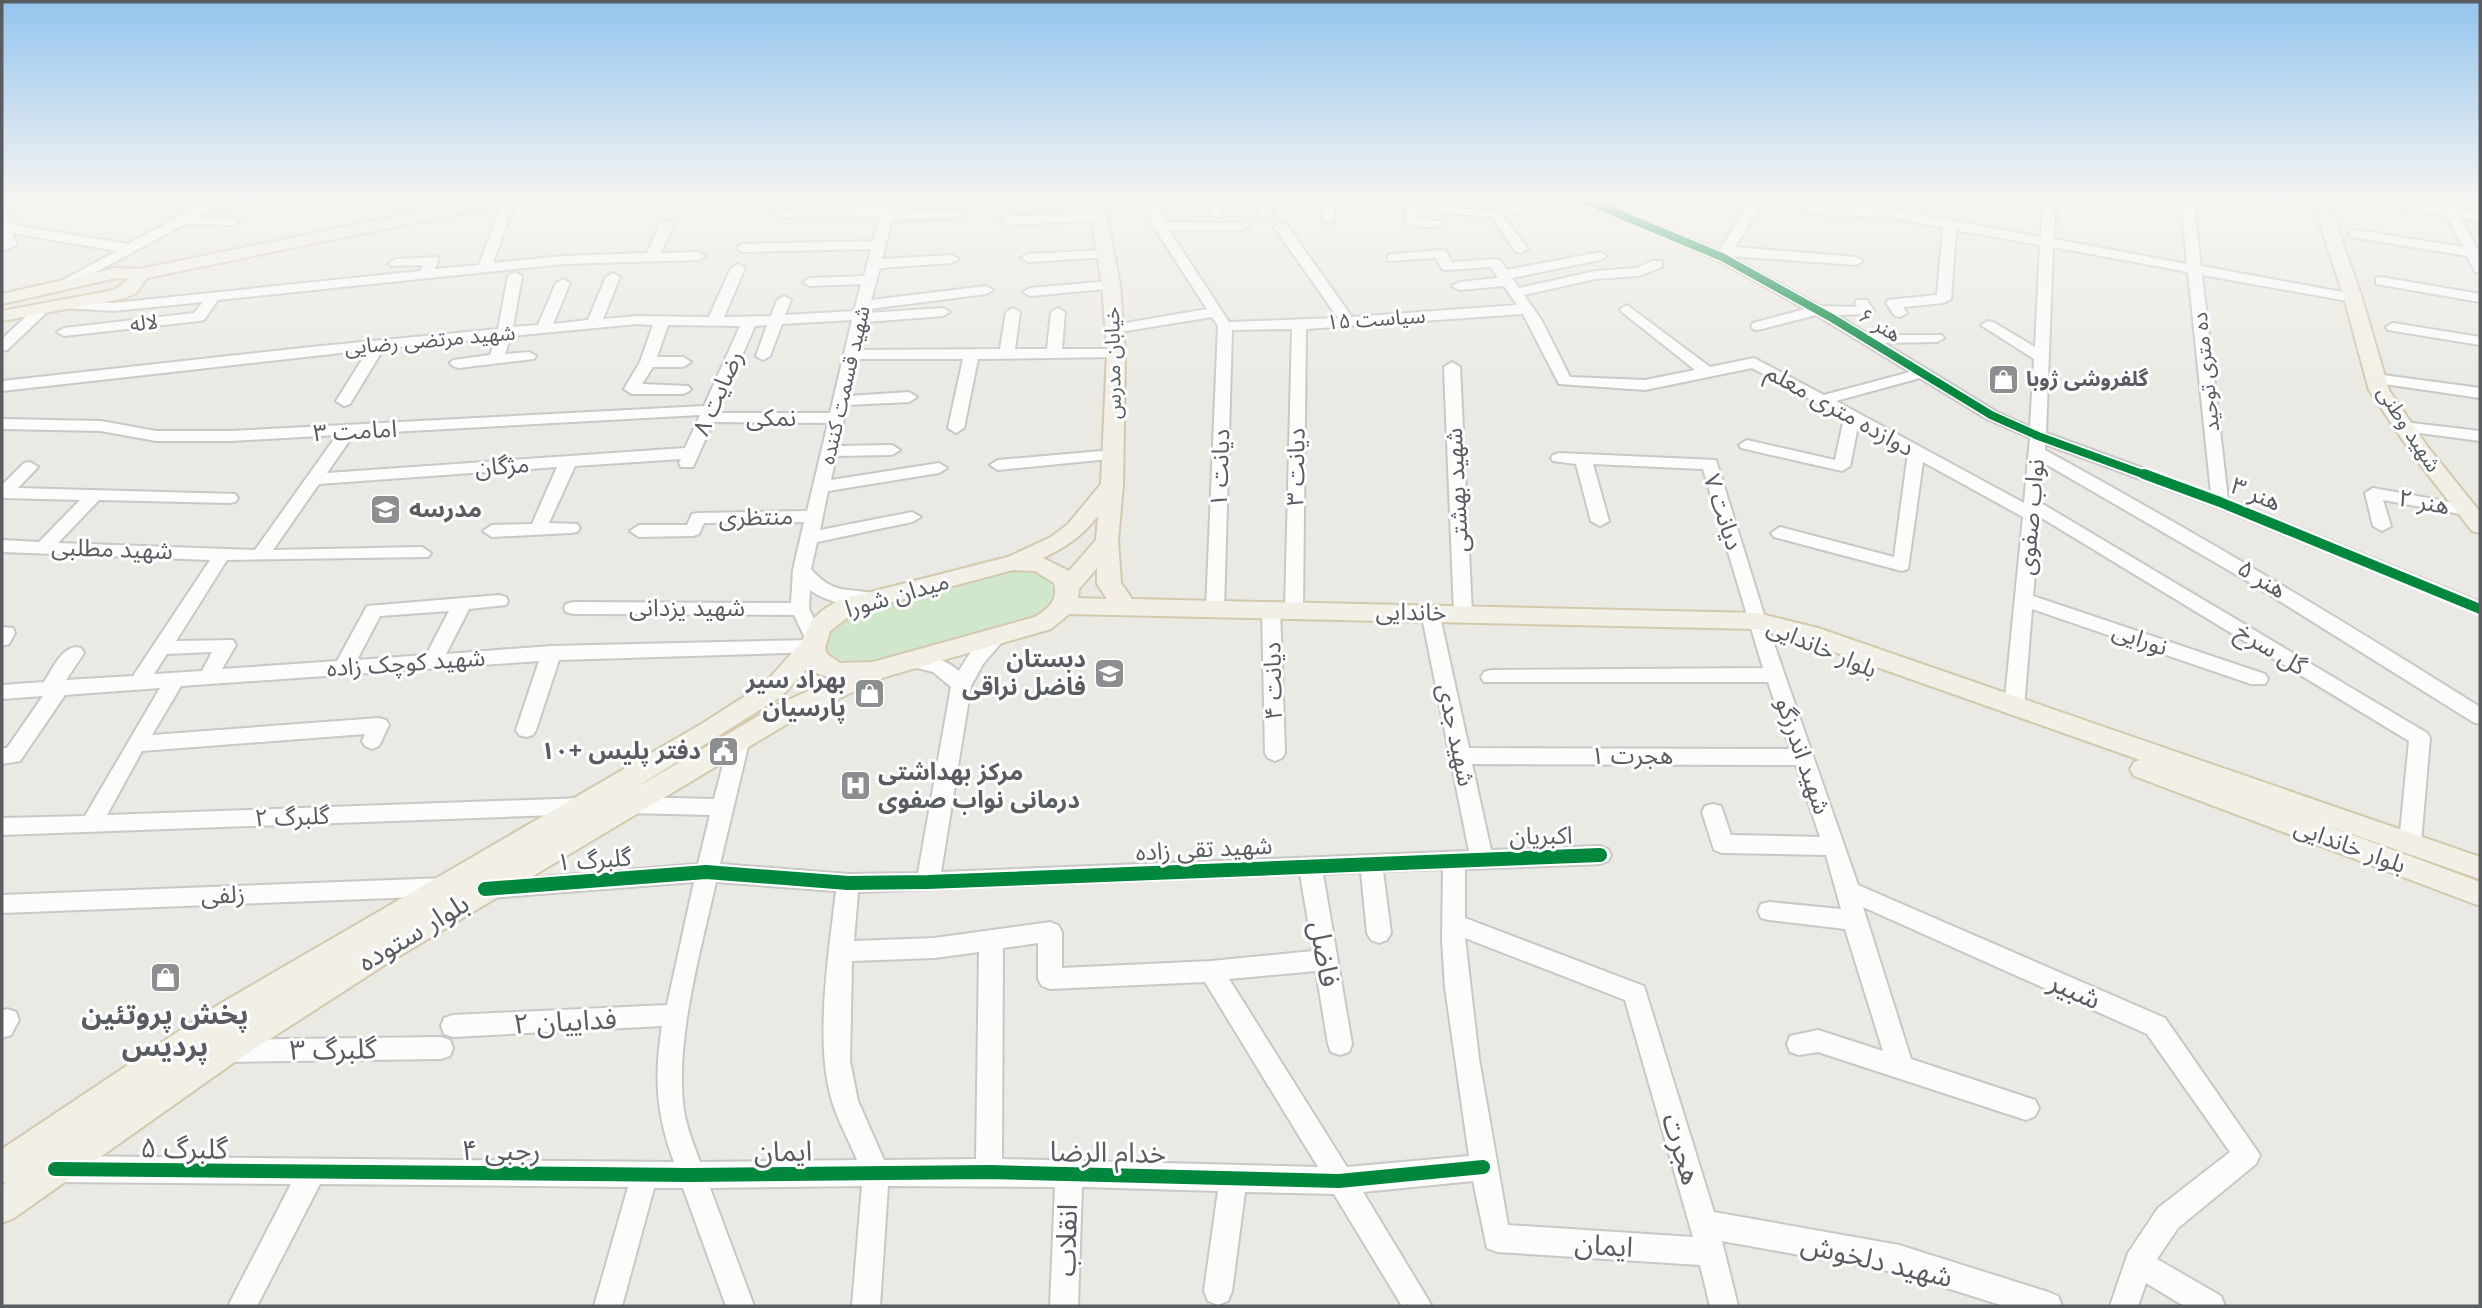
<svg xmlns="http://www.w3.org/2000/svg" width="2482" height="1308" font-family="'Open Sans','Noto Sans Arabic',sans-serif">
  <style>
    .green { fill: #d0e7cc }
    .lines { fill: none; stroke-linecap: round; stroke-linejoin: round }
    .minor-casing { stroke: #c7c8c7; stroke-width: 4 }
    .major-casing { stroke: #d3c9af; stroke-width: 4 }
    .minor { fill: #fcfcfb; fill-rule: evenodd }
    .major { fill: #f2f0e6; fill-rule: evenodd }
    .cycleway-far2-casing { stroke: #fff; stroke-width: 11 }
    .cycleway-far1-casing { stroke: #fff; stroke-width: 15 }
    .cycleway-casing { stroke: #fff; stroke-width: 18 }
    .cycleway-far2 { stroke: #00873e; stroke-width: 8 }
    .cycleway-far1 { stroke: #00873e; stroke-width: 10 }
    .cycleway { stroke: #00873e; stroke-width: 14 }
    .labels { text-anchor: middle; stroke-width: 6; stroke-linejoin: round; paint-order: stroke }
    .far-street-label { font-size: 21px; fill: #595d62; stroke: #fff }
    .far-poi-label { font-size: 21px; font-weight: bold; fill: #595d62; stroke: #fff; text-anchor: start }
    .street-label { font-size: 24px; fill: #595d62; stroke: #fff }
    .poi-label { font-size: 24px; font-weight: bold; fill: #595d62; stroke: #fff; text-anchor: end }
    .near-street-label { font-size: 28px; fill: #595d62; stroke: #fff }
    .near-poi-label { font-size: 28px; font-weight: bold; fill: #595d62; stroke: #fff }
  </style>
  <rect width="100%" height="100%" fill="#eae9e3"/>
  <!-- green -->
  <path class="green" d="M1020,570C1053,574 1068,595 1036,616L866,662C847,663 837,661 824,648C827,628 834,623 851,615Z"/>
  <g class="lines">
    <defs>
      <g id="minor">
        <polygon points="153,200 182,200 203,204 209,200 225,200 197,217 232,217 239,221 232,225 185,224 70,286 65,285 65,279 117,251 12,233 17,245 2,251 2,207 8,211 9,224 128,244 192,210 159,204"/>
        <polygon points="503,200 515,200 493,263 564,256 647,253 660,224 667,220 674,224 661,253 699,252 706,256 699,260 564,264 218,300 204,320 199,321 64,336 57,332 64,328 194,313 203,302 114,311 63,308 63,302 68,301 114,303 420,271 423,265 391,266 389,263 396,259 437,257 439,260 434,269 479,265"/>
        <path d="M885,200H897L894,212L957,210L963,214L957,218L892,220L882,259L952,255L959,259L952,263L880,268L871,300L986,286L993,290L986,294L869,309L868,313L943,308L950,312L943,316L866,322L859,350L1000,349L1006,312L1013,308L1020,312L1015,349H1047L1051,312L1058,308L1065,312L1062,349H1116L1123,353L1116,357L978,359L964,428L956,433L948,428L963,359H857L849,396L909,392L917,397L909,402L847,405L838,446L892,445L900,450L892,455L836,456L831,480L939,463L947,468L939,473L828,491L820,530L912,512L921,517L912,522L817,542L811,569C835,597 848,586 879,595L881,599L879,603C858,609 827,603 810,590L809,609L822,635L814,641L822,647L819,652L559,660L536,730L533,735L526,737L519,735L516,730L539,661L181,686L152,735L379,718L386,720L389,725L379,746L372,749L365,746L362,741L365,734L142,751L107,815L583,798L591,800L594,806L591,812L583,814L2,835V818L85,816L160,688L65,695L20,761L2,764V748H7L43,696L2,699V685L44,682C53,669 63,643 81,648L84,653L66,680L133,676L210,560L2,552V540L39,542L80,500L3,498L2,485L24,463L30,462L38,467L18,488L235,494L238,498L235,502L229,503L99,500L58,543L255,550L337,435L231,441H156L101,431L2,429V419L101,421L156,431H231L704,406L740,326L668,325L657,357H683L691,362L683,367H653L642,384L688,386L691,389L688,392L683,394H632L624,389L640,362L653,325L637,324L511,336L505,354L529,352L536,356L534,359L458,368L453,366L450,363L453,360L490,355L496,338L384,348L350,404L344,406L336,401L368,350L2,391V381L311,347L498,329L508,276L515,272L522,276L513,327L538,325L556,283L563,279L570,283L553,324L588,320L606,277L613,273L620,277L603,319L637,316L709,317L731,268L738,264L745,268L724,317L771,316L777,300L784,296L791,300L785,315L854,311L861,284L810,286L803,282L810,278L864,276L871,249L743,252L736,248L743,244L873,241L880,216L781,218L775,214L781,210L882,208ZM852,320L830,413H720L718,410L755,326L767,325L756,356L763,360L770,356L782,324ZM700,415L685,448L327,473L354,434ZM713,422L828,423L807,511L698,513L692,514L687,525H639L630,531L639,537L693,536L699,534L704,523L804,522L793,570L791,603L573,602L566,604L564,608L566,612L573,614L794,615L806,640H809L551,646L446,654L469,609L506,605L508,601L506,597L499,595L367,606L337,661L222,669L236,645L233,640L176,641L227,560L428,557L431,553L422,547L273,550L319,484L557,467L532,524L492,525L483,531L492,537L571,533L577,532L580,528L577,524L549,523L575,466L681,459L679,463L681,467H693ZM449,611L426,655L357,660L380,616ZM212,652L202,671L154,674L167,654Z"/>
        <path d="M1144,200H1156L1165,222L1247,223L1249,226L1242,230H1169L1229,322L1338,318L1274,227L1281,223L1286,224L1352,317L1517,305L1504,286L1459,290L1452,286L1459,282L1498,278L1491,267L1447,270L1442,269L1436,258L1388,261V255L1393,254L1441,250L1446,251L1452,262L1495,259L1500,260L1507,270L1600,252L1607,256L1600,260L1512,278L1519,288L1595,271L1636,268L1652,261H1662V267L1639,276L1595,279L1524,295L1542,321L1570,377L1645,380L1695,370L1622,312L1620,309L1627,305L1710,367L1754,358L1824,395L1910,372L1816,315L1758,330L1753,329L1751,326L1753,323L1805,309L1717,260L1579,200H1596L1719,251L1748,205H1758L1759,208L1735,247L1856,257L1863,261L1856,265L1730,256L1820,306L1857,307L1855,303L1857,300H1867L1874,311L1872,314L1837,315L1869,335H1942L1944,338L1937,342L1884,343L1997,412L2030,427L2034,359L1981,325L1988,321L1993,322L2035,347L2040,245L1956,230L1951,299L1944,303L1903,307L1907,313L1900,317L1895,316L1886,303L1888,300L1937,295L1943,227L1887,217L1810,214L1805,213V207L1887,209L2041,237L2043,200H2055L2054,239L2187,264L2181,200H2193L2201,266L2353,294L2360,298L2353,302L2202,275L2228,499L2480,602V615L2214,506L2045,444V450C2193,531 2338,617 2480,707V724L2473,722L2254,585L2044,463L2041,503L2427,733L2430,738L2421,843L2418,849L2410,852L2402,849L2399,843L2409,741L2040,517L2033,596L2265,674L2268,679L2265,684H2251L2032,609L2024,708L2021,713L2014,715L2007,713L2004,708L2023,517L1923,462L1908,569L1902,571L1774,537L1771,533L1780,527L1894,557L1908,453L1858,426L1850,466L1842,471L1741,448L1739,445L1747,440L1835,460L1844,418L1752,368L1645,390L1559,384L1523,314L1306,329L1303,609L1301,613H1287L1285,609L1292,329L1232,330L1224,609L1222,613H1208L1206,609L1218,326L1212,317L1114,333L1107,329L1114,325L1207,309L1153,226ZM2053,247L2188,272L2211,493L2046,433ZM1920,378L1985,418L2030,438L2024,503L1836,401Z"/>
        <polygon points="1212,200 1224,200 1222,216 1217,217 1211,213"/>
        <polygon points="1264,200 1276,200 1271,214 1265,218 1259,214"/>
        <polygon points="1324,200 1336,200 1333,222 1328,223 1322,219"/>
        <path d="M1380,200C1417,200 1461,212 1495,210C1520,208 1540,200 1566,200L1503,216L1528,249L1521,253L1516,252L1491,217L1420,210L1418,218L1440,221L1442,224C1433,230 1413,227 1404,221L1407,208Z"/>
        <polygon points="2370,200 2400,200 2443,207 2443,201 2453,201 2457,209 2480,213 2480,221 2461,218 2477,249 2480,250 2480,273 2475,272 2467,256 2351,237 2349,234 2356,230 2463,247 2447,216 2376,204"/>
        <polygon points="1100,213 1105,214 1105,220 1007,225 1000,221 1007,217"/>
        <polygon points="1106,250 1113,254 1111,257 1028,262 1021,258 1028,254"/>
        <polygon points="2381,277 2480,294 2480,302 2376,284 2376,278"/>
        <polygon points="1111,281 1116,282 1116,288 1030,296 1023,292 1030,288"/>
        <polygon points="40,307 45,308 45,314 7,350 2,351 2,339 35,308"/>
        <polygon points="2393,323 2480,337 2480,345 2388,330 2386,327"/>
        <polygon points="1452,362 1460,367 1472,613 1470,617 1456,617 1454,613 1444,367"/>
        <polygon points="2376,374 2480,388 2480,398 2371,382 2368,379 2371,376"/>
        <polygon points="2403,422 2480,431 2480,441 2397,430 2395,427"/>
        <polygon points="1113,450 1119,452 1121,455 1119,458 998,470 990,465 998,460"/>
        <path d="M1559,453L1716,460L1766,621L1858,885L2165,1018L2260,1155L2256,1164L2178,1228L2157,1259L2221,1296L2225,1306H2184L2146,1283L2138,1306H2110L2128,1253L2158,1208L2230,1152L2147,1034L1863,907L1911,1059L2035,1100L2039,1108L2035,1116L2026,1120L1818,1052L1799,1055L1790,1052L1787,1044L1790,1036L1818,1030L1883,1051L1845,929L1769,920L1761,918L1758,911L1761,904L1769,902L1841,909L1826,855L1722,853L1714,850L1702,812L1705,806L1713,804L1721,806L1731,835L1820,837L1796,765L1472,764L1491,850L1600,846L1608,849L1611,855L1608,861L1600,864L1465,869V918L1644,986L1714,1212L1899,1245L2048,1292L2058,1296L2062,1306H2004L1899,1273L1722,1241L1738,1306H1710L1700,1265L1497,1252L1487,1248L1473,1181L1363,1192L1432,1306H1402L1334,1194L1245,1192L1232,1291L1228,1301L1218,1305L1208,1301L1204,1291L1218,1191L1082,1187L1078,1306H1050L1055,1187L888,1186L880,1306H852L862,1186L710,1188L754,1306H726L683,1188H654L622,1306H594L628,1187L320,1184L257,1306H228L291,1184L56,1182L47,1178L43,1169L47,1160L56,1156L674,1162C656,1114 654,1077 662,1026L453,1037L444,1034L441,1026L444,1018L453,1015L667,1005L694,882L490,898L482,896L479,889L482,882L698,864L710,815L628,813L620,811L617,805L620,799L628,797L714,799L730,738L733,733L740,730L747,733L750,738L720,864L848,874L918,873L951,687L933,672L906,665L903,660L906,655C924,650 946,660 959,671C968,656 985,626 1005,631L1007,636L983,664L971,686L941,872L1469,851L1421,612L1423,608H1437L1439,612L1469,748L1790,749L1768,682H1484L1481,677L1484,672L1491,670L1763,668L1703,469L1593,464L1609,521L1600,526L1591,521L1576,464L1553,461L1551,458L1553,455ZM1443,869L1442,940L1445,987L1469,1156L1347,1167L1229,979L1316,971L1328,1044L1331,1052L1340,1055L1349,1052L1352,1044L1323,874L1361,872L1367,933L1371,940L1379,943L1387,940L1391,933L1383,871ZM1300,874L1313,951L1211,961L1062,968V932L1058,925L1050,922L934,938L854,941L858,892ZM716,882L836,891C829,953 814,1041 832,1101C838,1121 849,1141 857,1160L700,1162C694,1145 687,1129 684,1111C674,1042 701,950 716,882ZM1465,938L1625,1000L1693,1237L1508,1225L1479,1059ZM1038,943V979L1042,986L1050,989L1205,982L1318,1167L1002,1159L1003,948ZM979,952L976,1159L884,1160L858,1101L850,1061L852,961L934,958Z"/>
        <polygon points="2373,488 2466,505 2475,510 2466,515 2383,500 2391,526 2382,531 2373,526 2365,493"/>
        <polygon points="1271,603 1278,605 1280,609 1285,753 1282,758 1275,761 1268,758 1265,753 1262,609 1264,605"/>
        <polygon points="2,627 13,628 15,633 9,644 2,646"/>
        <polygon points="445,878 453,880 456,887 453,894 445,896 2,913 2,895"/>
        <polygon points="7,1009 16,1012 19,1020 11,1035 2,1038 2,1011"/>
        <polygon points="441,1037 450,1040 453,1048 450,1056 441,1059 226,1062 217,1059 214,1051 217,1043 226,1040"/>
      </g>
      <g id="major">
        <polygon points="476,200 508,200 500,205 147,278 136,293 125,298 2,321 2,311 114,290 129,279 116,278 2,304 2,294 116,268 139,269"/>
        <path d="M1088,200H1104L1120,285L1125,353L1123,485L1118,541L1121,583L1132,599L1757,613L1818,628L2480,857V879L2312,820L2480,882V906L2134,776L2130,769L2134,762L2140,760L1803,641L1757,629L1069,614L1051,629L885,677L797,718L386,964L236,1061L14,1218L2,1223V1186L7,1182L2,1184V1149L218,1005L703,723L764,684L801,643L812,620L823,610L839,600L1008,557L1051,537L1068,524L1101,484L1107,353L1102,285ZM1098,516L1096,540L1069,571L1043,558C1066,547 1082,536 1098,516ZM1097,568V584L1107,599L1078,598L1079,589ZM1013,570L1035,571L1054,583C1059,600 1048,609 1035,617L873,662L840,663L827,654L825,648L830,631L855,612ZM809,666L816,673L835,679L779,704L632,790L782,696Z"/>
        <polygon points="2312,200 2328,200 2362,298 2389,390 2427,446 2480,512 2480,533 2472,531 2412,454 2369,390 2344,298"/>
      </g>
    </defs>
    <!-- minor casing -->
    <use href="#minor" class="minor-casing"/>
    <!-- major casing -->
    <use href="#major" class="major-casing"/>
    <!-- minor -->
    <use href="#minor" class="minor"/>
    <!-- major -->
    <use href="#major" class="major"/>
    <defs>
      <polyline id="cycleway-far2" points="1585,200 1722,257 1832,318 1991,415 2038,436 2148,476"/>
      <polyline id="cycleway-far1" points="2144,474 2220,502 2480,609"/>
      <g id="cycleway">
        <polyline points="485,889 706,872 848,883 928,882 1600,855"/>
        <polyline points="55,1169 690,1175 989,1172 1339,1181 1483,1167"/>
      </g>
    </defs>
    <!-- cycleway-far2 casing -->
    <use href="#cycleway-far2" class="cycleway-far2-casing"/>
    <!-- cycleway-far1 casing -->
    <use href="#cycleway-far1" class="cycleway-far1-casing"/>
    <!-- cycleway casing -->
    <use href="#cycleway" class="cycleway-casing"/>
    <!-- cycleway-far2 -->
    <use href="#cycleway-far2" class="cycleway-far2"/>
    <!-- cycleway-far1 -->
    <use href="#cycleway-far1" class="cycleway-far1"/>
    <!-- cycleway -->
    <use href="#cycleway" class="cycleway"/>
  </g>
  <!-- sky -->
  <linearGradient id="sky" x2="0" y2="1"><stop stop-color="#93c4ee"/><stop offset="0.52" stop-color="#f6f5f2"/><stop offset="1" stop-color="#f6f5f2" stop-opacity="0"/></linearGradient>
  <rect width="2482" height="383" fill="url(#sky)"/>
  <!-- icons -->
  <defs>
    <symbol id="shop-square" viewBox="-11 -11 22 22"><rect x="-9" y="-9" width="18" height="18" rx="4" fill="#8c8e8f" stroke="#fff"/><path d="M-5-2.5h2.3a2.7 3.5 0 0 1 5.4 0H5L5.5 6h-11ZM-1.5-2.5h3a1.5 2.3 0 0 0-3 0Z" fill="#fff"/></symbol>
    <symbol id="school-square" viewBox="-11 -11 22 22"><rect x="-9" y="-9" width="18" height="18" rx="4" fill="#8c8e8f" stroke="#fff"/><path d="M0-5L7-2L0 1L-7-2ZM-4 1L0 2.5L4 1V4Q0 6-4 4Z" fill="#fff"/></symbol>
    <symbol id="civic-square" viewBox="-11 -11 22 22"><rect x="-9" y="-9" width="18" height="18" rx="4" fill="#8c8e8f" stroke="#fff"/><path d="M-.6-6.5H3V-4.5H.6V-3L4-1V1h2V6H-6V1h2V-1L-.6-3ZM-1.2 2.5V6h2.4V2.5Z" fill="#fff"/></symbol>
    <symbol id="hospital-square" viewBox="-11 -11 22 22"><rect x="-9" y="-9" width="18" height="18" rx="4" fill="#8c8e8f" stroke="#fff"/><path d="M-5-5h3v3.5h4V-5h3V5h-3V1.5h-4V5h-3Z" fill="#fff"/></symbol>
  </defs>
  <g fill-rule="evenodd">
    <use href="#shop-square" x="1986" y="362" width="35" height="35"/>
    <use href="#school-square" x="368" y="492" width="35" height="35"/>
    <use href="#school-square" x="1092" y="656" width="35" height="35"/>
    <use href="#shop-square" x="852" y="676" width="35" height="35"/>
    <use href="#civic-square" x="706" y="734" width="35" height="35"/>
    <use href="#hospital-square" x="838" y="768" width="35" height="35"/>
    <use href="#shop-square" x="148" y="960" width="35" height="35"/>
  </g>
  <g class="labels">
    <!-- far-street labels -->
    <g class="far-street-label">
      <text transform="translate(1376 319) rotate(-4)" y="7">سیاست ۱۵</text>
      <text transform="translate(144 323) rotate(-6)" y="7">لاله</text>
      <text transform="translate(1880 325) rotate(31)" y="7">هنر ۶</text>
      <text transform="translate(430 340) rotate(-5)" y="7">شهید مرتضی رضایی</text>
      <text transform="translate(1113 363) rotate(-91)" y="7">خیابان مدرس</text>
      <text transform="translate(2206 372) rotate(-96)" y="7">ده متری توحید</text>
      <text transform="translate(845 385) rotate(-77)" y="7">شهید قسمت کننده</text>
      <text transform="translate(2409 429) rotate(57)" y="7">شهید وطنی</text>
    </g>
    <!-- far-poi labels -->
    <g class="far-poi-label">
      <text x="2026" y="386">گلفروشی ژوبا</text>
    </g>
    <!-- street labels -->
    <g class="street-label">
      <text transform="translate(718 393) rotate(-66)" y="8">رضایت ۸</text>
      <text transform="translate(1840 410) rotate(29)" y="8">دوازده متری معلم</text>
      <text x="771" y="426">نمکی</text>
      <text transform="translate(355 431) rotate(-3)" y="8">امامت ۳</text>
      <text transform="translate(502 466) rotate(-4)" y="8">مژگان</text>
      <text transform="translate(1296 467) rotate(-89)" y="8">دیانت ۳</text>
      <text transform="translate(1220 468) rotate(-88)" y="8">دیانت ۱</text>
      <text transform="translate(1457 490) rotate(-93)" y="8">شهید بهشتی</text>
      <text transform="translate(2256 494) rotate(22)" y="8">هنر ۳</text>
      <text transform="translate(2424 502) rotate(10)" y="8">هنر ۲</text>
      <text transform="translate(1723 512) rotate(72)" y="8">دیانت ۷</text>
      <text transform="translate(756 517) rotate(-1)" y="8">منتظری</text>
      <text transform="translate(2031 517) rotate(-85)" y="8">نواب صفوی</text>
      <text transform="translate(112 549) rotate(2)" y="8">شهید مطلبی</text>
      <text transform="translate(2262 579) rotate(31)" y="8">هنر ۵</text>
      <text transform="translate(897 595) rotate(-16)" y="8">میدان شورا</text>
      <text x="687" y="616">شهید یزدانی</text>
      <text transform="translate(1411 612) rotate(1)" y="8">خاندایی</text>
      <text transform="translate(2140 639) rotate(19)" y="8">نورایی</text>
      <text transform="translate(1822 648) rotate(23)" y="8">بلوار خاندایی</text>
      <text transform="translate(2271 649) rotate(31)" y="8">گل سرخ</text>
      <text transform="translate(406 663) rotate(-4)" y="8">شهید کوچک زاده</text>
      <text transform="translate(1273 681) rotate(-91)" y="8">دیانت ۴</text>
      <text transform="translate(1456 735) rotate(78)" y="8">شهید جدی</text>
      <text x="1632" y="764">هجرت ۱</text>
      <text transform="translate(1803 756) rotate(71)" y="8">شهید اندرزگو</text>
      <text transform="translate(292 817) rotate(-2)" y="8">گلبرگ ۲</text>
      <text transform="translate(1541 836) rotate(-1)" y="8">اکبریان</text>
      <text transform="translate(2350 846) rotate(20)" y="8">بلوار خاندایی</text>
      <text transform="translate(1204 849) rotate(-3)" y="8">شهید تقی زاده</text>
      <text transform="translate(594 860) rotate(-4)" y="8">گلبرگ ۱</text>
      <text transform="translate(223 895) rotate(-2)" y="8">زلفی</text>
    </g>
    <!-- poi labels -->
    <g class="poi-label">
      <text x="409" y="517" text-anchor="start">مدرسه</text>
      <text x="1086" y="667">دبستان<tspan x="1086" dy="28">فاضل نراقی</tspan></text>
      <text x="846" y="688">بهراد سیر<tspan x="846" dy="28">پارسیان</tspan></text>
      <text x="701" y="759">دفتر پلیس +۱۰</text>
      <text x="878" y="780" text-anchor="start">مرکز بهداشتی<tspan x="878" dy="28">درمانی نواب صفوی</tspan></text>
    </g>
    <!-- near-street labels -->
    <g class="near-street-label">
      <text transform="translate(413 932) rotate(-31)" y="10">بلوار ستوده</text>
      <text transform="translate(1325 954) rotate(80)" y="10">فاضل</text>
      <text transform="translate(2075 990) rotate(24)" y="10">شبیر</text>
      <text transform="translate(565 1021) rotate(-3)" y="10">فداییان ۲</text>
      <text transform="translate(333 1049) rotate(-1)" y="10">گلبرگ ۳</text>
      <text transform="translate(184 1148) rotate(1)" y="10">گلبرگ ۵</text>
      <text transform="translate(1682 1149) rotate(73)" y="10">هجرت</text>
      <text x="501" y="1160">رجبی ۴</text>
      <text transform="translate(783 1151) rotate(-1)" y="10">ایمان</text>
      <text transform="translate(1108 1152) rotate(1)" y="10">خدام الرضا</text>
      <text transform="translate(1066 1240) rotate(-88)" y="10">انقلاب</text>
      <text transform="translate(1604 1245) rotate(4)" y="10">ایمان</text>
      <text transform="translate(1877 1260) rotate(13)" y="10">شهید دلخوش</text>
    </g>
    <!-- near-poi labels -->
    <g class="near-poi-label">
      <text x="165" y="1024">پخش پروتئین<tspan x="165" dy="32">پردیس</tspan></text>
    </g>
  </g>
  <!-- border -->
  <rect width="2482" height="1308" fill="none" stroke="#595d62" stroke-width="7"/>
</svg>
